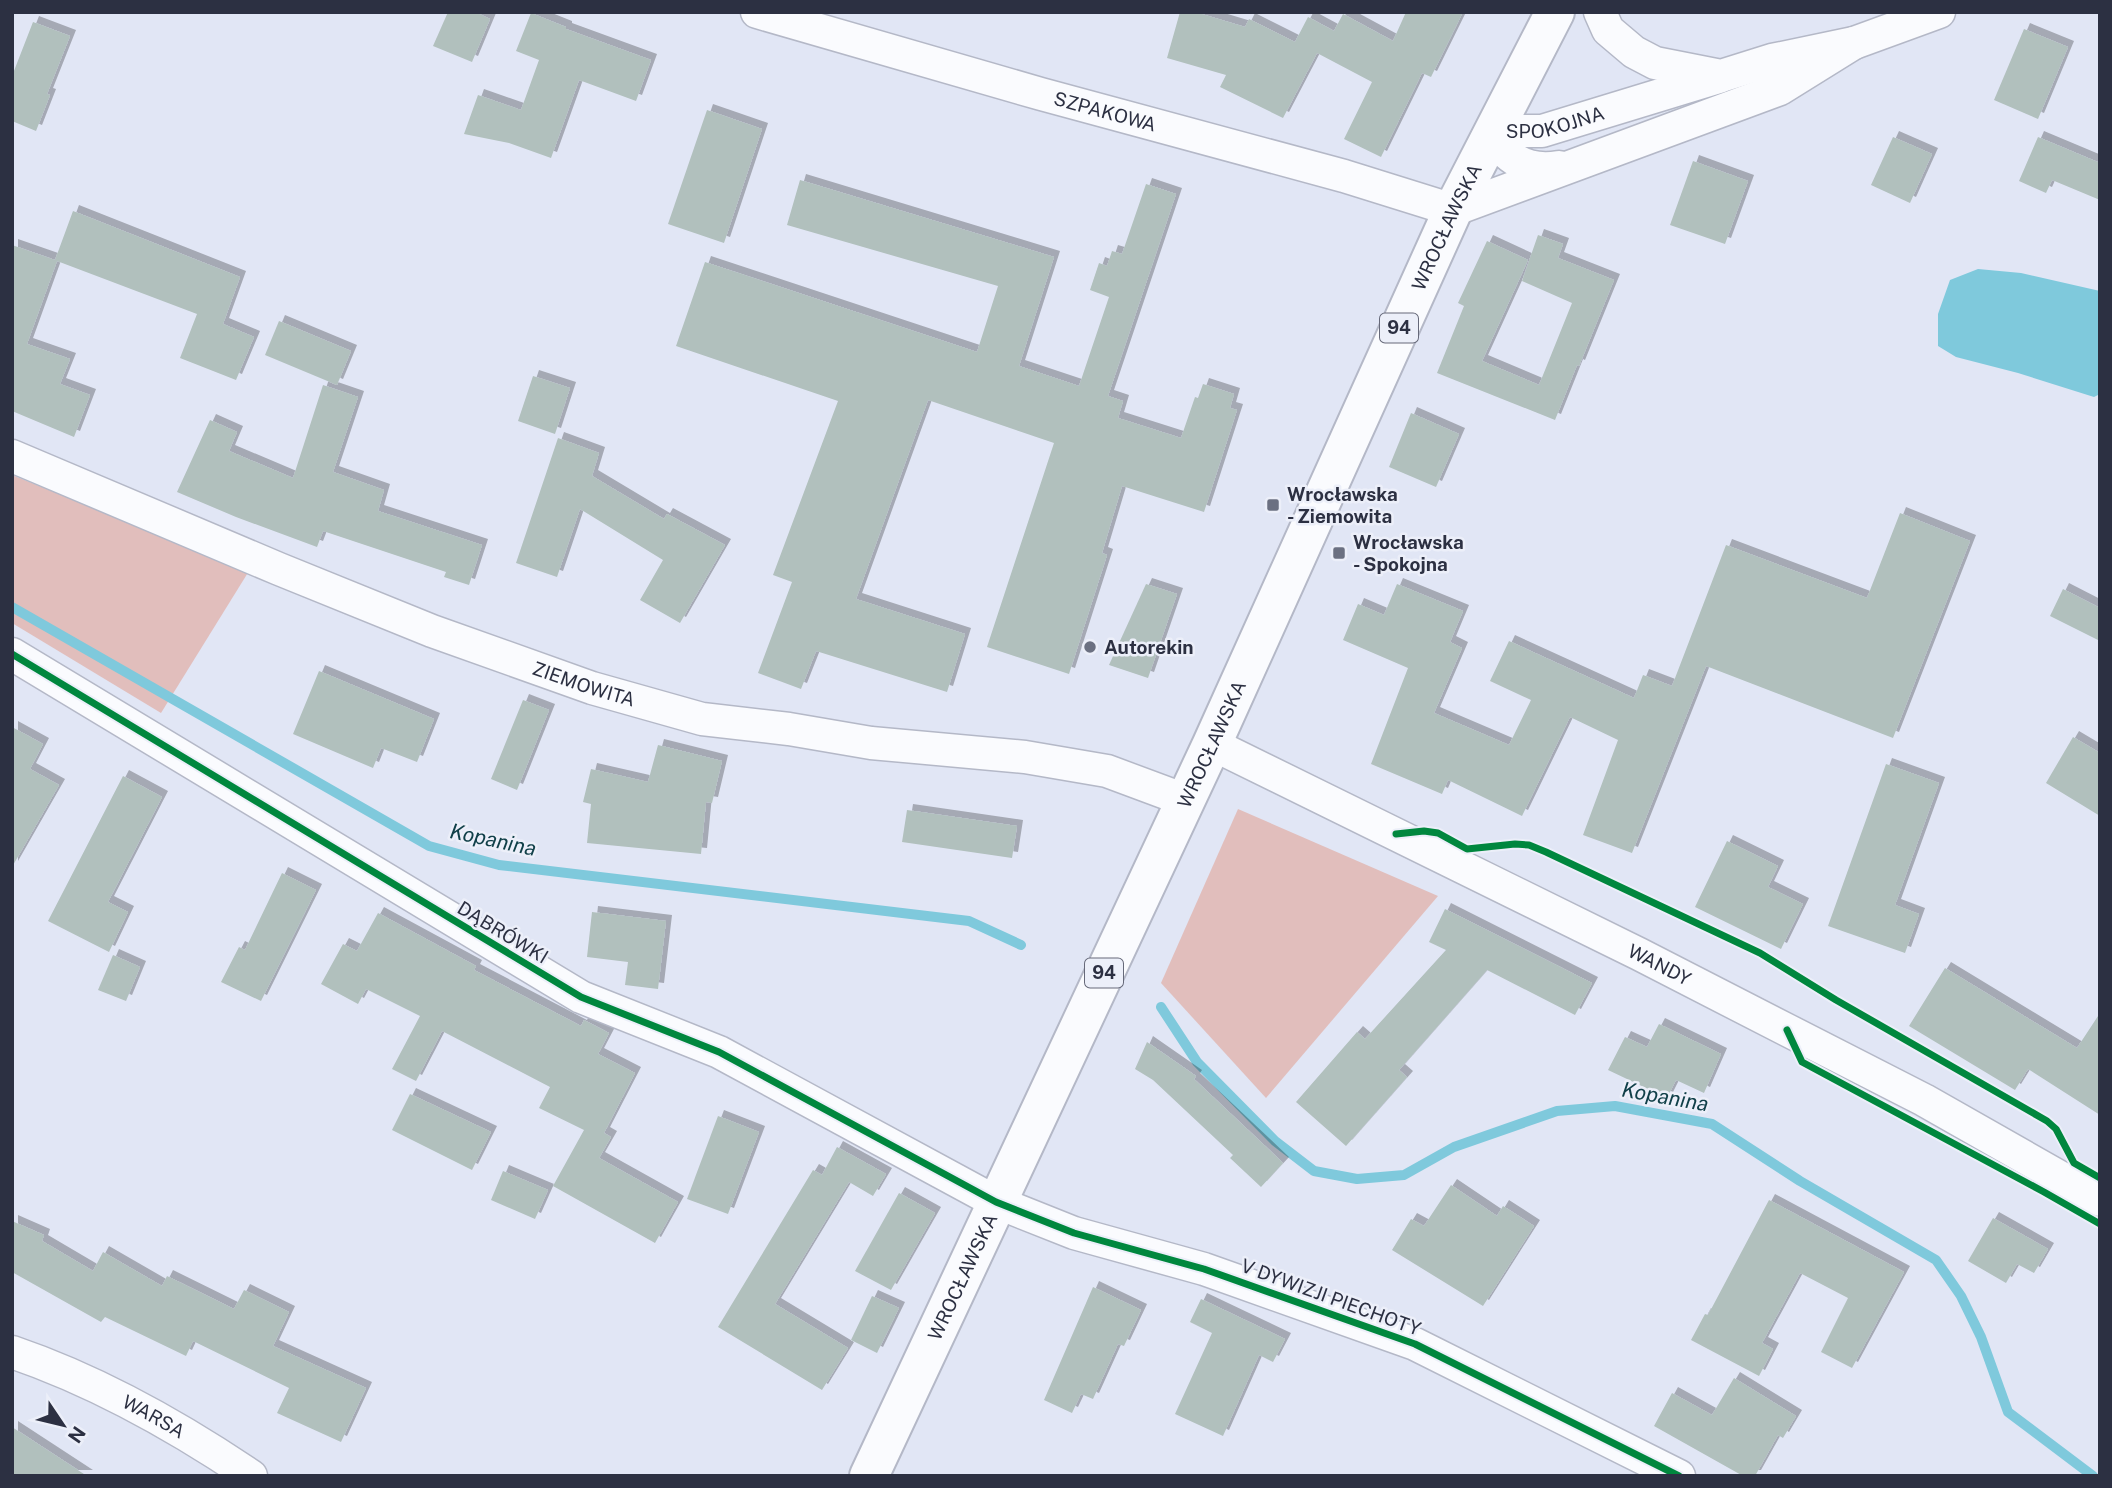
<svg xmlns="http://www.w3.org/2000/svg" width="2112" height="1488" font-family="'Public Sans',sans-serif">
  <style>
    .green { fill: #e1bebc }
    .water { fill: #7fc9dc }
    .lines { fill: none; stroke-linecap: round; stroke-linejoin: round }
    .stream { stroke: #7fc9dc; stroke-width: 10 }
    .building { fill: #b1c0bd; filter: url(#shadow) }
    .minor-casing { stroke: #b4b8c7; stroke-width: 35 }
    .major-casing { stroke: #b4b8c7; stroke-width: 42 }
    .minor { stroke: #fafbfe; stroke-width: 32 }
    .major { stroke: #fafbfe; stroke-width: 38 }
    .cycleway-casing { stroke: #eceff9; stroke-width: 11 }
    .cycleway { stroke: #00873e; stroke-width: 7 }
    .poi-dot { fill: #6b7081; stroke: #eceff9; stroke-width: 2.5 }
    .labels { text-anchor: middle; stroke-width: 5; stroke-linejoin: round; paint-order: stroke }
    .shield { fill: #eceff9; stroke: #666979; stroke-width: 2 }
    .shield-label { font-size: 18px; font-weight: bold; fill: #2c3042 }
    .street-label { font-size: 19px; fill: #2c3042; stroke: #eceff9 }
    .poi-label { font-size: 19px; font-weight: bold; fill: #2c3042; stroke: #eceff9; text-anchor: start }
    .water-label { font-size: 21px; font-style: italic; fill: #114049; stroke: #eceff9 }
  </style>
  <defs>
    <filter id="shadow"><feDropShadow dx="6" dy="-6" stdDeviation="0" flood-color="#0004"/></filter>
  </defs>
  <rect width="100%" height="100%" fill="#e1e6f5"/>
  <!-- green -->
  <g class="green">
    <polygon points="12,475 249,571 161,713 12,623"/>
    <polygon points="1238,809 1438,896 1266,1098 1161,983"/>
  </g>
  <!-- water -->
  <polygon class="water" points="1978,269 2021,273 2100,291 2100,394 2094,397 2018,373 1956,357 1938,346 1938,314 1950,280"/>
  <g class="lines">
    <!-- stream -->
    <g class="stream">
      <polyline points="12,607 429,846 499,865 969,921 1021,945"/>
      <polyline points="1161,1007 1197,1062 1275,1141 1314,1171 1357,1179 1404,1175 1454,1147 1557,1111 1615,1106 1712,1124 1800,1181 1936,1260 1961,1296 1981,1337 2008,1412 2093,1476"/>
    </g>
  </g>
  <!-- building -->
  <g class="building">
    <polygon points="448,12 475,12 490,19 472,62 433,46"/>
    <polygon points="1180,12 1195,12 1245,27 1249,19 1295,42 1308,17 1334,31 1343,14 1393,41 1406,12 1463,12 1431,77 1422,73 1381,157 1344,139 1372,82 1317,53 1283,118 1220,87 1226,75 1167,58"/>
    <polygon points="531,13 566,27 566,29 651,60 636,101 579,80 551,158 509,143 464,134 478,95 521,110 539,60 516,51"/>
    <polygon points="33,22 70,36 47,94 50,95 36,131 12,121 12,76"/>
    <polygon points="2024,29 2068,47 2038,119 1994,100"/>
    <polygon points="707,110 762,129 724,243 668,224"/>
    <polygon points="1893,137 1932,154 1910,203 1871,185"/>
    <polygon points="2038,137 2100,163 2100,200 2052,180 2046,193 2019,181"/>
    <polygon points="1693,161 1748,181 1725,244 1670,225"/>
    <polygon points="800,180 1054,257 1019,366 1079,386 1109,297 1090,290 1099,263 1107,266 1112,251 1122,254 1146,184 1176,194 1108,396 1123,401 1118,418 1181,438 1195,397 1198,398 1203,384 1234,394 1230,408 1237,410 1204,512 1122,486 1102,553 1107,555 1069,674 987,647 1054,443 928,400 856,599 965,634 947,692 816,651 801,689 758,673 792,582 773,575 838,401 676,346 705,262 977,352 998,286 787,225"/>
    <polygon points="73,211 240,277 223,324 254,337 236,380 180,358 197,314 57,261 27,344 70,359 60,384 90,395 74,437 12,411 12,245 55,260"/>
    <polygon points="1538,235 1563,244 1558,258 1614,280 1579,366 1577,365 1555,420 1437,373 1464,306 1458,303 1487,241 1528,260 1482,361 1539,385 1572,303 1522,281"/>
    <polygon points="279,321 351,351 337,385 265,355"/>
    <polygon points="533,376 570,388 555,434 518,421"/>
    <polygon points="323,385 358,397 333,472 384,490 378,511 482,545 469,585 444,577 446,572 323,531 317,547 236,517 177,492 210,420 237,432 229,451 293,478"/>
    <polygon points="1411,413 1459,434 1436,487 1389,467"/>
    <polygon points="558,438 599,453 592,476 664,519 667,514 725,545 680,623 640,600 663,560 580,509 557,577 516,563"/>
    <polygon points="1900,513 1970,541 1893,738 1706,666 1632,853 1583,835 1618,740 1570,717 1522,816 1448,780 1442,794 1371,764 1408,668 1343,640 1358,604 1384,615 1397,584 1463,611 1450,642 1462,648 1434,713 1509,745 1531,700 1490,681 1509,641 1634,698 1643,675 1672,686 1726,545 1867,598"/>
    <polygon points="1146,584 1177,594 1148,678 1109,665"/>
    <polygon points="2063,589 2100,608 2100,641 2050,616"/>
    <polygon points="319,671 434,719 417,762 381,748 373,768 293,734"/>
    <polygon points="523,700 549,710 517,790 491,779"/>
    <polygon points="12,727 43,744 30,769 59,785 12,867"/>
    <polygon points="2073,737 2100,753 2100,816 2046,783"/>
    <polygon points="658,745 722,761 712,803 706,802 701,854 587,843 591,804 583,802 591,769 648,782"/>
    <polygon points="1886,764 1939,783 1895,905 1919,914 1905,953 1828,926"/>
    <polygon points="123,776 162,797 108,902 128,912 109,952 48,921"/>
    <polygon points="907,810 1017,826 1012,858 902,842"/>
    <polygon points="1727,841 1778,866 1768,887 1803,904 1781,949 1695,907"/>
    <polygon points="282,873 316,890 261,1001 221,982 239,947 245,950"/>
    <polygon points="1445,909 1592,983 1575,1015 1487,970 1399,1070 1407,1077 1346,1146 1296,1102 1357,1032 1365,1039 1446,950 1429,942"/>
    <polygon points="592,912 666,921 658,989 625,985 628,962 587,957"/>
    <polygon points="378,913 476,966 474,970 581,1026 584,1020 609,1033 598,1054 635,1073 604,1133 611,1137 599,1158 678,1202 655,1243 553,1186 584,1130 539,1108 550,1087 442,1031 416,1081 392,1069 420,1016 366,989 358,1004 321,984 343,944 357,951"/>
    <polygon points="113,955 140,967 126,1001 98,990"/>
    <polygon points="1945,968 2077,1048 2100,1013 2100,1115 2028,1069 2015,1090 1909,1026"/>
    <polygon points="1659,1024 1721,1054 1704,1093 1676,1080 1667,1098 1608,1070 1625,1037 1647,1047"/>
    <polygon points="1147,1042 1196,1076 1194,1079 1283,1163 1261,1187 1230,1158 1233,1155 1153,1080 1135,1069"/>
    <polygon points="410,1094 491,1132 472,1170 392,1130"/>
    <polygon points="718,1116 759,1132 728,1214 687,1199"/>
    <polygon points="837,1147 886,1174 873,1196 849,1182 775,1304 848,1348 822,1390 718,1327 813,1170 822,1175"/>
    <polygon points="503,1171 548,1190 535,1219 491,1200"/>
    <polygon points="1451,1185 1497,1216 1503,1206 1534,1226 1483,1306 1392,1250 1411,1219 1424,1226"/>
    <polygon points="899,1193 935,1213 891,1290 855,1271"/>
    <polygon points="1769,1200 1904,1272 1852,1368 1821,1352 1848,1298 1800,1273 1762,1343 1773,1349 1759,1376 1691,1340 1705,1314 1708,1315"/>
    <polygon points="1993,1218 2048,1249 2034,1273 2017,1264 2006,1283 1968,1261"/>
    <polygon points="12,1221 44,1235 42,1241 93,1271 103,1252 162,1286 167,1276 234,1309 244,1290 289,1312 273,1346 366,1388 341,1442 277,1413 289,1388 193,1341 186,1356 105,1317 101,1322 12,1272"/>
    <polygon points="1093,1287 1141,1310 1124,1346 1118,1344 1093,1399 1081,1394 1072,1413 1044,1400"/>
    <polygon points="872,1296 899,1308 877,1353 851,1340"/>
    <polygon points="1201,1299 1285,1339 1273,1362 1259,1355 1223,1436 1175,1414 1212,1333 1190,1322"/>
    <polygon points="1734,1378 1796,1416 1783,1438 1778,1435 1755,1476 1743,1476 1654,1426 1672,1393 1712,1415"/>
    <polygon points="12,1427 87,1476 12,1476"/>
  </g>
  <g class="lines">
    <defs>
      <g id="minor">
        <path id="s1" d="M757,12L1041,94L1344,176L1453,210L1780,89L1854,43"/>
        <polyline points="1600,12 1608,30 1634,52 1655,63 1721,76 1772,60 1854,43 1939,12"/>
        <path id="s2" d="M1559,167C1529,172 1504,160 1492,131H1542L1719,77"/>
        <path id="s3" d="M12,456L279,569L432,631L592,688L702,719L789,729L871,743L1025,757L1107,771L1185,800"/>
        <polyline points="12,654 581,997 719,1052 996,1202 1074,1233 1204,1269 1415,1344 1679,1476"/>
        <path id="s4" d="M1212,744L1639,954L1787,1030L1924,1100L2100,1200"/>
        <path id="s5" d="M12,1352C97,1381 177,1426 251,1476"/>
      </g>
      <g id="major">
        <path id="s6" d="M869,1476L1212,744L1453,210L1555,12"/>
      </g>
    </defs>
    <!-- minor casing -->
    <use href="#minor" class="minor-casing"/>
    <!-- major casing -->
    <use href="#major" class="major-casing"/>
    <!-- minor -->
    <use href="#minor" class="minor"/>
    <!-- major -->
    <use href="#major" class="major"/>
    <defs>
      <g id="cycleway">
        <polyline points="12,654 581,997 719,1052 996,1202 1074,1233 1204,1269 1415,1344 1679,1476"/>
        <polyline points="1396,834 1424,831 1438,833 1467,849 1515,844 1529,845 1546,852 1760,953 1836,1000 2047,1121 2056,1129 2074,1163 2100,1178"/>
        <polyline points="1787,1030 1802,1062 2044,1192 2100,1224"/>
      </g>
    </defs>
    <!-- cycleway casing -->
    <use href="#cycleway" class="cycleway-casing"/>
    <!-- cycleway -->
    <use href="#cycleway" class="cycleway"/>
  </g>
  <!-- markers -->
  <g class="poi-dot">
    <rect x="1266" y="498" width="14" height="14" rx="3.5"/>
    <rect x="1332" y="546" width="14" height="14" rx="3.5"/>
    <circle cx="1090" cy="647" r="7"/>
  </g>
  <g class="labels">
    <!-- shield labels -->
    <g class="shield">
      <rect x="1380" y="313.5" width="38" height="29" rx="5"/>
      <rect x="1085" y="958.5" width="38" height="29" rx="5"/>
    </g>
    <g class="shield-label">
      <text x="1399" y="334">94</text>
      <text x="1104" y="979">94</text>
    </g>
    <!-- street labels -->
    <g class="street-label">
      <text dy="7" stroke="none"><textPath href="#s1" startOffset="362">SZPAKOWA</textPath></text>
      <text dy="7" stroke="none"><textPath href="#s2" startOffset="147">SPOKOJNA</textPath></text>
      <text dy="7" stroke="none"><textPath href="#s6" startOffset="1376">WROCŁAWSKA</textPath></text>
      <text dy="7" stroke="none"><textPath href="#s3" startOffset="616">ZIEMOWITA</textPath></text>
      <text dy="7" stroke="none"><textPath href="#s6" startOffset="808">WROCŁAWSKA</textPath></text>
      <text transform="translate(503 932) rotate(31)" y="7">DĄBRÓWKI</text>
      <text dy="7" stroke="none"><textPath href="#s4" startOffset="499">WANDY</textPath></text>
      <text dy="7" stroke="none"><textPath href="#s6" startOffset="220">WROCŁAWSKA</textPath></text>
      <text transform="translate(1331 1297) rotate(20)" y="7">V DYWIZJI PIECHOTY</text>
      <text dy="7" stroke="none"><textPath href="#s5" startOffset="156">WARSA</textPath></text>
    </g>
    <!-- poi labels -->
    <g class="poi-label">
      <text x="1287" y="501">Wrocławska<tspan x="1287" dy="22">- Ziemowita</tspan></text>
      <text x="1353" y="549">Wrocławska<tspan x="1353" dy="22">- Spokojna</tspan></text>
      <text x="1104" y="654">Autorekin</text>
    </g>
    <!-- water labels -->
    <g class="water-label">
      <text transform="translate(493 840) rotate(12)" y="7">Kopanina</text>
      <text transform="translate(1665 1097) rotate(10)" y="7">Kopanina</text>
    </g>
  </g>
  <!-- border -->
  <rect width="2112" height="1488" fill="none" stroke="#2c3042" stroke-width="28"/>
  <!-- north arrow -->
  <g transform="translate(63 1425) rotate(125)" stroke="#eceff9" stroke-width="5" paint-order="stroke">
  <path d="M0-5L12 26L0 18L-12 26Z" fill="#2c3042"/>
  <text y="-10" font-size="19" font-weight="bold" text-anchor="middle" fill="#2c3042">N</text>
  </g>
</svg>
